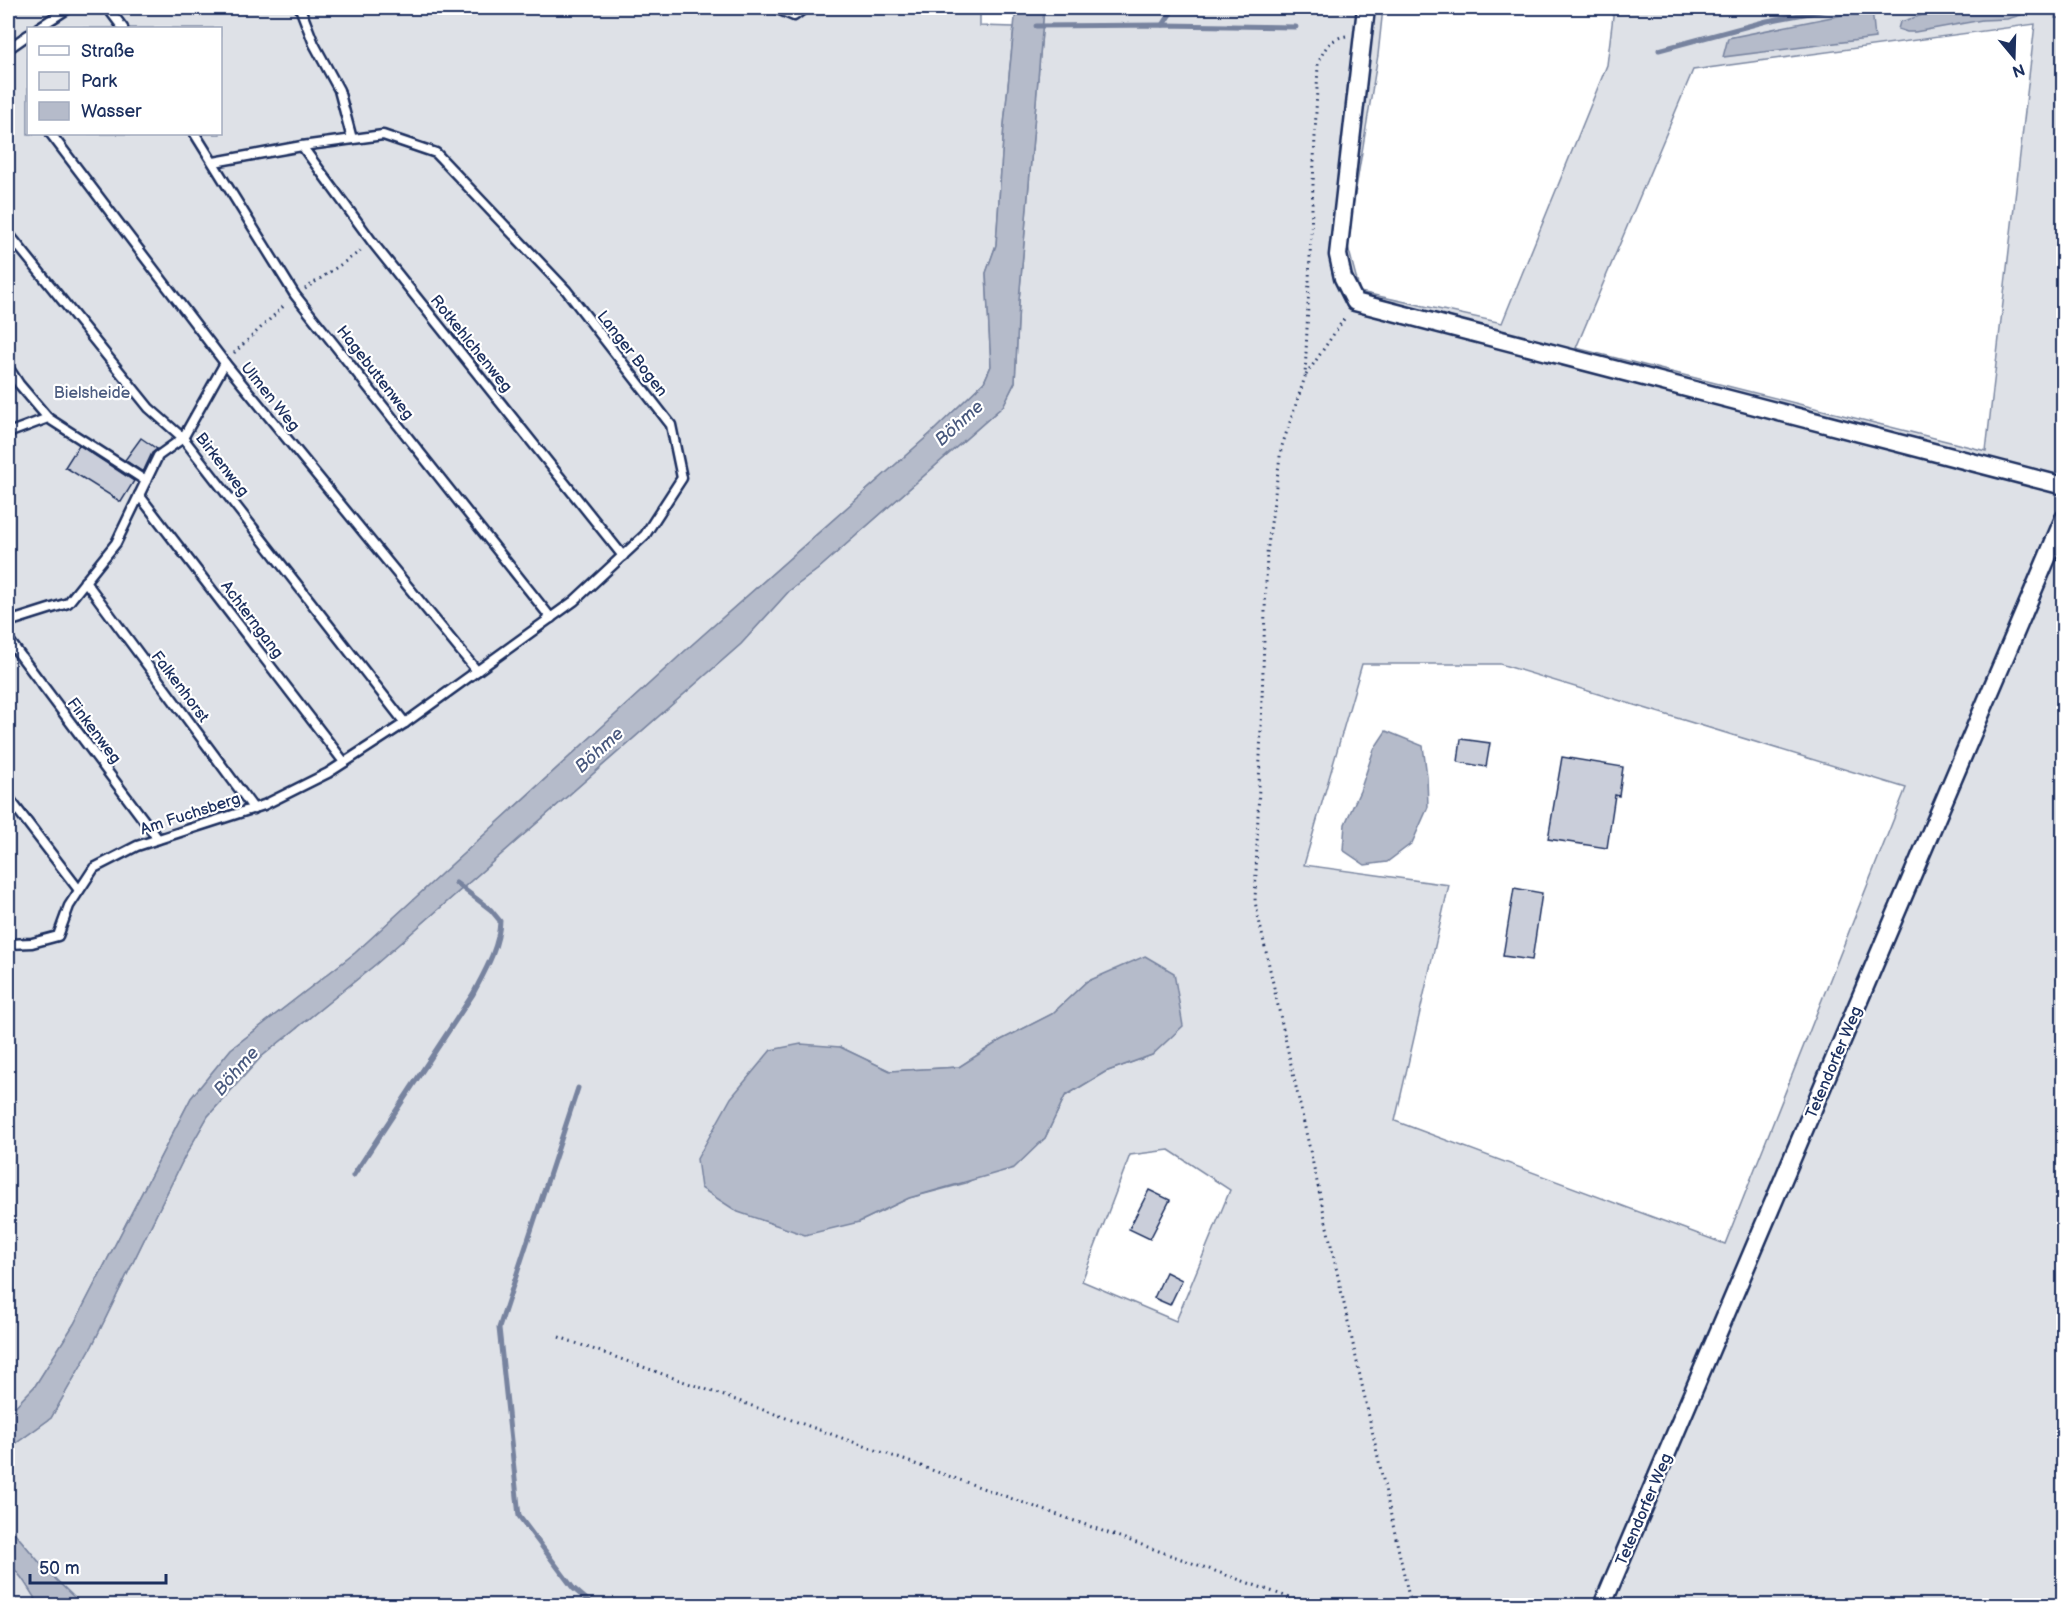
<svg xmlns="http://www.w3.org/2000/svg" width="2071" height="1613" font-family="'Balsamiq Sans',sans-serif">
  <style>
    .green { fill: #dee1e7; stroke: #7c88a2; stroke-width: 1.5; fill-rule: evenodd }
    .water { fill: #b5bbca; stroke: #77839f; stroke-width: 1.5 }
    .lines { fill: none; stroke-linecap: round; stroke-linejoin: round }
    .stream { stroke: #77839f; stroke-width: 5 }
    .building { fill: #caceda; stroke: #1b2f5e; stroke-width: 1.5 }
    .service-casing { stroke: #1b2f5e; stroke-width: 13 }
    .minor-casing { stroke: #1b2f5e; stroke-width: 21 }
    .path { stroke: #1b2f5e; stroke-width: 3; stroke-dasharray: 1.5 4.5; stroke-linecap: butt }
    .service { stroke: #fff; stroke-width: 8 }
    .minor { stroke: #fff; stroke-width: 16 }
    .labels { text-anchor: middle; stroke-width: 4.5; stroke-linejoin: round; paint-order: stroke }
    .street-label { font-size: 16px; fill: #1b2f5e; stroke: #fff }
    .park-label { font-size: 16px; fill: #4c5c80; stroke: #fff }
    .water-label { font-size: 18px; font-style: italic; fill: #49597e; stroke: #fff }
  </style>
  <rect width="100%" height="100%" fill="#fff"/>
  <filter id="ink" filterUnits="userSpaceOnUse"><feTurbulence type="fractalNoise" baseFrequency=".0167" numOctaves="2"/><feDisplacementMap in="SourceGraphic" scale="12" xChannelSelector="R" yChannelSelector="G"/><feConvolveMatrix kernelMatrix="1 2 1 2 8 2 1 2 1" color-interpolation-filters="sRGB"/></filter>
  <g filter="url(#ink)">
    <!-- green -->
    <g class="green">
      <path d="M8,8H980V26L1014,27L1004,125L996,245L986,273L991,366L984,382L930,434L685,651L355,953L231,1049L191,1098L74,1324L35,1386L8,1414ZM28,28H220V134H28Z"/>
      <path d="M1044,8H1383L1378,55L1347,243L1360,292L1502,323L1607,65L1614,8H2057L2055,18H2064L2063,1605H82L44,1568L8,1525V1449L51,1418L92,1346L184,1158L208,1116L261,1057L376,964L741,644L789,591L817,570L1003,406L1015,382L1019,301ZM2035,24L1986,451L1576,348L1693,70ZM1362,664H1500L1906,788L1725,1244L1395,1121L1449,885L1304,865ZM1086,982L1152,1055L1105,1072L1065,1096L1045,1138L966,1183L909,1198L859,1222L840,1047L890,1071L959,1067L1001,1040L1052,1014ZM1169,1150L1230,1190L1176,1321L1082,1281L1130,1155Z"/>
      <path d="M8,1563C22,1575 30,1589 39,1605H8Z"/>
    </g>
    <!-- water -->
    <g class="water">
      <polygon points="1016,8 1044,8 1019,301 1015,382 1003,406 817,570 789,591 741,644 376,964 261,1057 208,1116 184,1158 92,1346 51,1418 8,1449 8,1414 35,1386 74,1324 191,1098 231,1049 355,953 685,651 930,434 984,382 991,366 986,273 996,245 1004,125"/>
      <polygon points="1945,8 2023,8 2021,15 2007,19 1982,20 1915,32 1907,32 1898,29 1900,22"/>
      <polygon points="1872,9 1875,38 1723,57 1728,38"/>
      <polygon points="1386,731 1423,746 1427,776 1428,807 1412,843 1387,862 1365,865 1343,850 1345,824 1360,791 1374,749"/>
      <polygon points="1145,956 1174,973 1183,1026 1152,1055 1105,1072 1065,1096 1045,1138 1014,1168 909,1198 859,1222 805,1235 738,1212 701,1188 697,1159 731,1098 771,1050 801,1044 840,1047 890,1071 959,1067 1001,1040 1052,1014 1086,982"/>
      <path d="M8,1525L44,1568L82,1605H39C29,1590 22,1575 8,1563Z"/>
    </g>
    <g class="lines">
      <!-- stream -->
      <g class="stream">
        <polyline points="1163,25 1174,8"/>
        <polyline points="1036,26 1163,25 1296,27"/>
        <polyline points="1659,50 1767,21 1837,8"/>
        <polyline points="578,1088 499,1328 519,1516 573,1588 594,1606"/>
        <path d="M353,1176L473,994C485,971 499,948 500,921L491,910L456,883"/>
      </g>
    </g>
    <!-- building -->
    <g class="building">
      <polygon points="141,438 157,449 152,453 143,472 125,460"/>
      <polygon points="79,445 134,481 121,502 65,467"/>
      <polygon points="1461,739 1490,743 1486,767 1458,762"/>
      <polygon points="1562,757 1623,767 1619,796 1615,795 1607,848 1548,839"/>
      <polygon points="1514,888 1542,893 1532,960 1503,956"/>
      <polygon points="1149,1190 1170,1200 1150,1239 1129,1229"/>
      <polygon points="1166,1272 1182,1280 1170,1305 1154,1298"/>
    </g>
    <g class="lines">
      <defs>
        <g id="service">
          <polyline points="108,8 123,28"/>
          <polyline points="300,8 314,44 339,90 352,139"/>
          <polyline points="775,8 794,16 805,8"/>
          <polyline points="38,28 69,8"/>
          <polyline points="8,49 28,35"/>
          <polyline points="51,134 225,363 477,671"/>
          <polyline points="195,134 295,295 551,618"/>
          <polyline points="302,146 373,243 623,556"/>
          <polyline points="8,233 149,408 183,438 405,723"/>
          <polyline points="8,367 19,384 48,418 146,481"/>
          <polyline points="8,433 48,418"/>
          <polyline points="139,495 344,762"/>
          <polyline points="85,581 254,809"/>
          <polyline points="8,622 68,603 116,543 158,456 183,438 225,363"/>
          <polyline points="8,639 158,839"/>
          <polyline points="8,797 79,890"/>
          <polyline points="8,944 32,943 58,936 69,906 94,868 137,846 264,805 328,773 405,723 574,601 645,535 682,478 671,425 566,290 436,153 383,135 302,146 214,162"/>
        </g>
        <g id="minor">
          <polyline points="1366,8 1338,255 1343,278 1355,302 2064,486"/>
          <polyline points="1602,1606 2064,518"/>
        </g>
      </defs>
      <!-- service casing -->
      <use href="#service" class="service-casing"/>
      <!-- minor casing -->
      <use href="#minor" class="minor-casing"/>
      <!-- path -->
      <g class="path">
        <path d="M1346,36C1329,39 1324,49 1318,64L1305,377L1281,449L1267,553L1255,902L1411,1606"/>
        <polyline points="305,289 362,250"/>
        <polyline points="234,353 286,304"/>
        <polyline points="1306,375 1346,316"/>
        <polyline points="559,1337 1313,1606"/>
      </g>
      <!-- service -->
      <use href="#service" class="service"/>
      <!-- minor -->
      <use href="#minor" class="minor"/>
    </g>
  </g>
  <g class="labels">
    <!-- street labels -->
    <g class="street-label">
      <text transform="translate(472 343) rotate(51)" y="6">Rotkehlchenweg</text>
      <text transform="translate(633 353) rotate(52)" y="6">Langer Bogen</text>
      <text transform="translate(376 372) rotate(52)" y="6">Hagebuttenweg</text>
      <text transform="translate(271 396) rotate(51)" y="6">Ulmen Weg</text>
      <text transform="translate(223 464) rotate(52)" y="6">Birkenweg</text>
      <text transform="translate(253 619) rotate(53)" y="6">Achterngang</text>
      <text transform="translate(181 686) rotate(53)" y="6">Falkenhorst</text>
      <text transform="translate(95 730) rotate(53)" y="6">Finkenweg</text>
      <text transform="translate(190 813) rotate(-18)" y="6">Am Fuchsberg</text>
      <text transform="translate(1833 1062) rotate(-67)" y="6">Tetendorfer Weg</text>
      <text transform="translate(1643 1509) rotate(-67)" y="6">Tetendorfer Weg</text>
    </g>
    <!-- park labels -->
    <g class="park-label">
      <text x="92" y="398">Bielsheide</text>
    </g>
    <!-- water labels -->
    <g class="water-label">
      <text transform="translate(959 423) rotate(-42)" y="6">Böhme</text>
      <text transform="translate(599 750) rotate(-42)" y="6">Böhme</text>
      <text transform="translate(236 1071) rotate(-49)" y="6">Böhme</text>
    </g>
  </g>
  <!-- margin -->
  <rect width="2071" height="1613" fill="none" stroke="#fff" stroke-width="30"/>
  <rect x="15" y="15" width="2041" height="1583" fill="none" stroke="#1b2f5e" stroke-width="2" filter="url(#ink)"/>
  <!-- legend -->
  <rect x="27" y="27" width="195" height="108" fill="#ffffff" stroke="#a4acbf" stroke-width="1.5"/>
  <rect x="39" y="46" width="30" height="9" fill="#ffffff" stroke="#a4acbf" stroke-width="1.5"/>
  <text x="81" y="57" font-size="18" fill="#1b2f5e">Straße</text>
  <rect x="39" y="72" width="30" height="18" fill="#dee1e7" stroke="#a4acbf" stroke-width="1.5"/>
  <text x="81" y="87" font-size="18" fill="#1b2f5e">Park</text>
  <rect x="39" y="102" width="30" height="18" fill="#b5bbca" stroke="#a4acbf" stroke-width="1.5"/>
  <text x="81" y="117" font-size="18" fill="#1b2f5e">Wasser</text>
  <!-- north arrow -->
  <g transform="translate(2014 57) rotate(161)" stroke="#ffffff" stroke-width="4.5" paint-order="stroke">
  <path d="M0-4.5L10 22L0 15L-10 22Z" fill="#1b2f5e"/>
  <text y="-9" font-size="16" font-weight="bold" text-anchor="middle" fill="#1b2f5e">N</text>
  </g>
  <!-- scale -->
  <path d="M30 1574v9h136v-9" fill="none" stroke="#1b2f5e" stroke-width="3"/>
  <text x="39" y="1574" font-size="18" fill="#1b2f5e" stroke="#ffffff" stroke-width="4.5" paint-order="stroke">50 m</text>
</svg>
